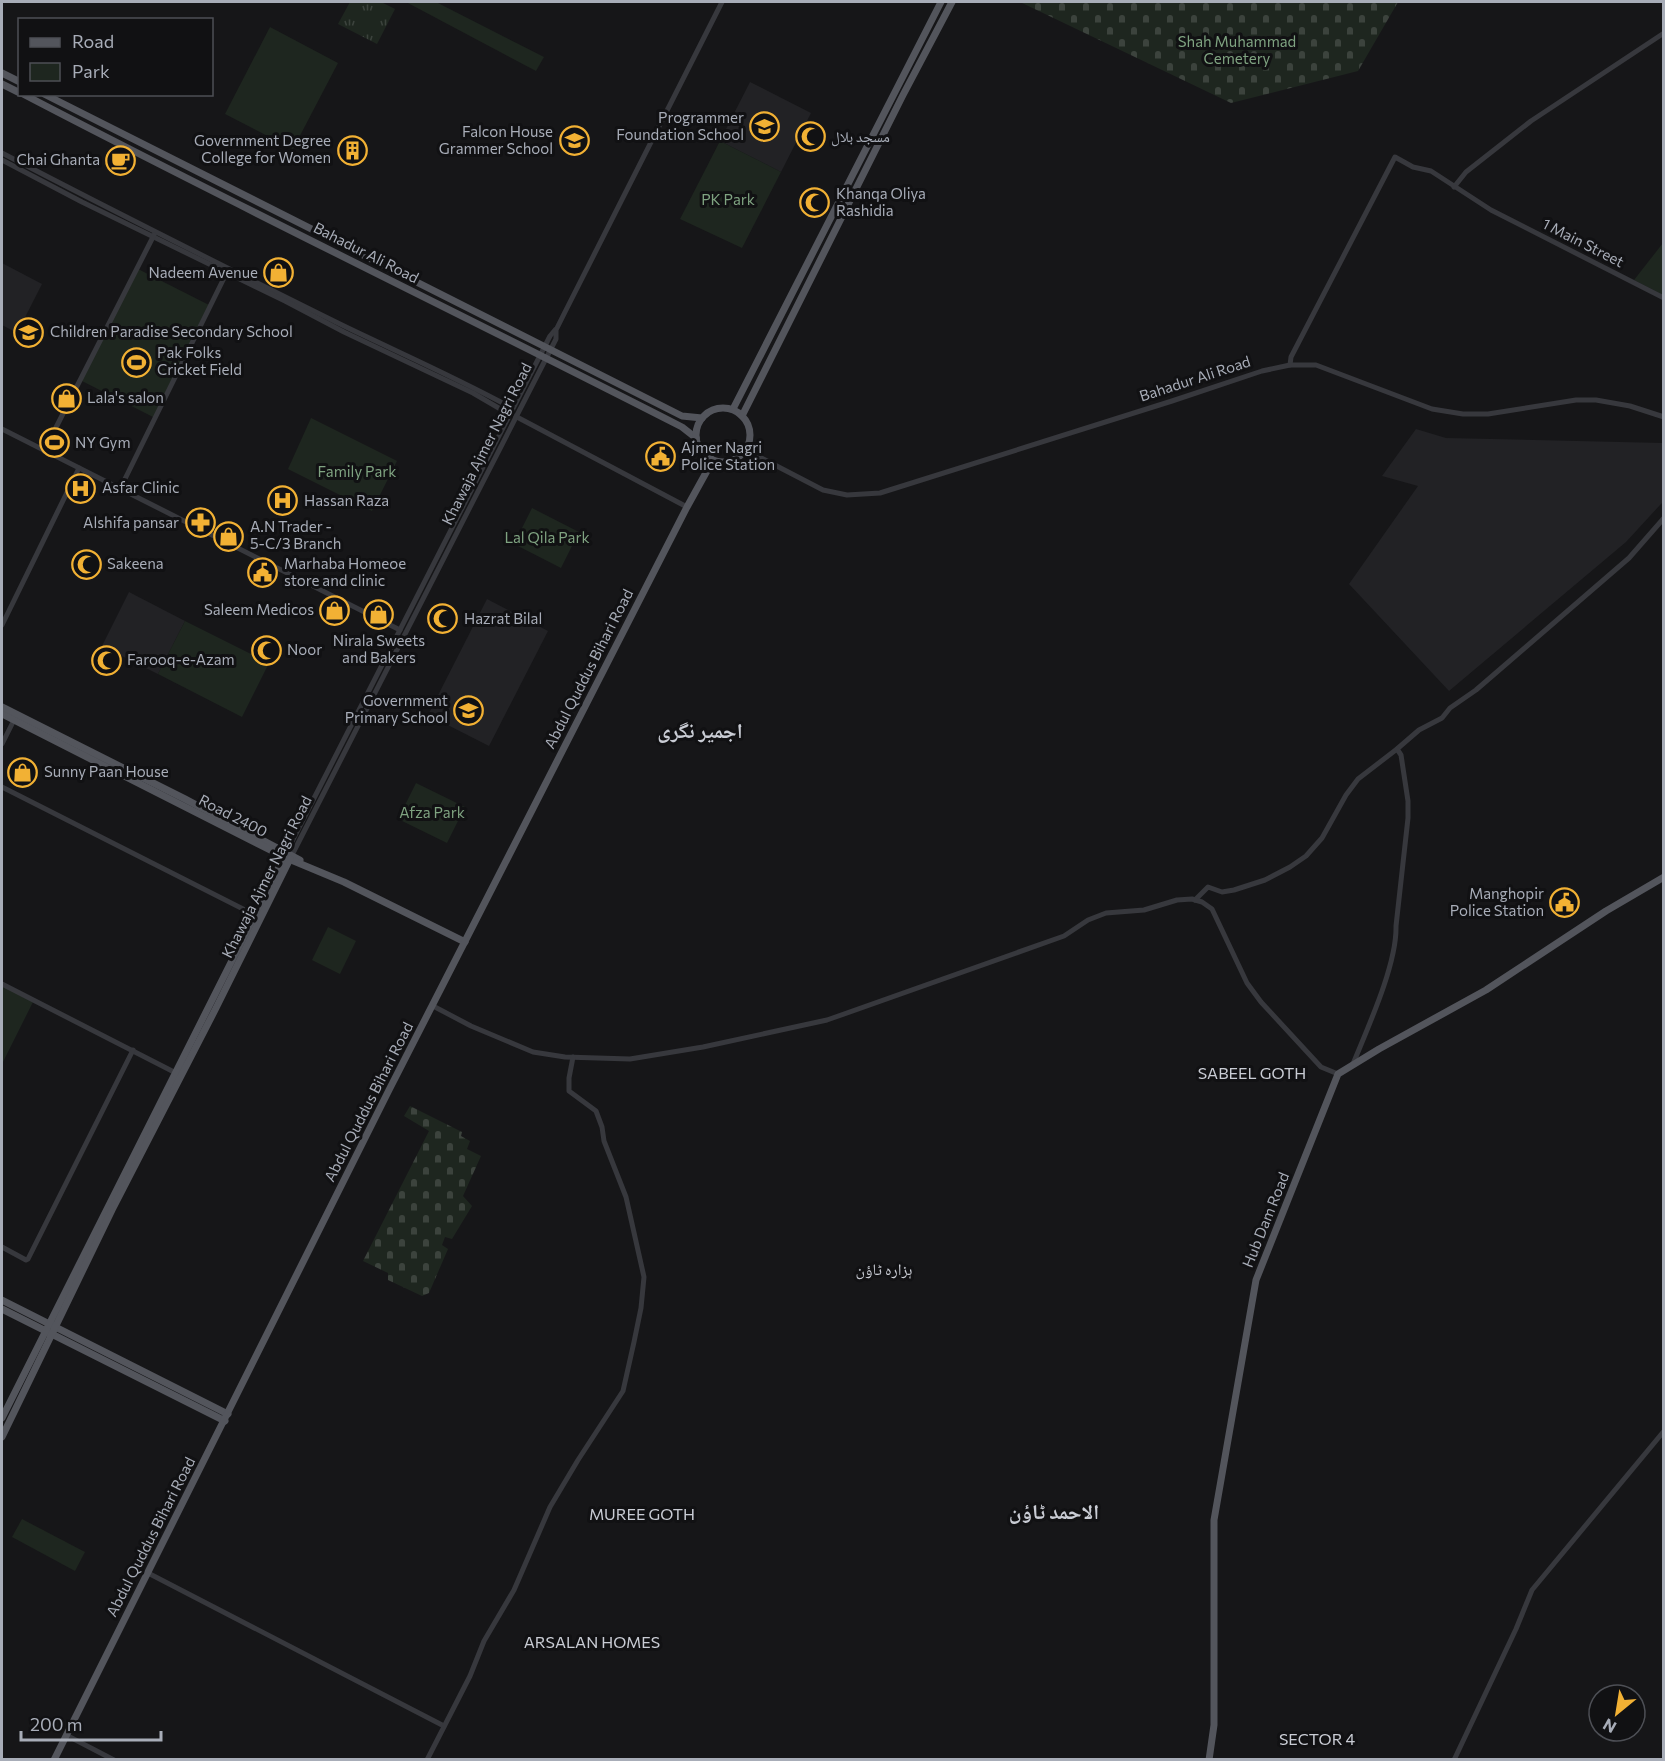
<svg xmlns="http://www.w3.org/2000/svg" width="1665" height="1761" font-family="Commissioner,'Noto Naskh Arabic',sans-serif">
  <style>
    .built { fill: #222225 }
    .grass { fill: url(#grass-tufts) }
    .cemetery { fill: url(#cemetery-stones) }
    .park { fill: #1e261f }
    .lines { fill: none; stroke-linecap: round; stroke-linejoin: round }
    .minor { stroke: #37383d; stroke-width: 5 }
    .major { stroke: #53555c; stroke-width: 7 }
    .labels { text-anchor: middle; stroke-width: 6; stroke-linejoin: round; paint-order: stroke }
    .park-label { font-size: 15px; fill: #7fa381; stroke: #111113 }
    .poi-label { font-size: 15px; fill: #a8adb8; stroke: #111113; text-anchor: start }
    .street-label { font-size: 15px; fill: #a8adb8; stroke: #111113 }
    .neighbourhood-label { font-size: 16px; fill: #c9ccd4; stroke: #111113 }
    .district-label { font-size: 21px; font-weight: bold; fill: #c9ccd4; stroke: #111113 }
  </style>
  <defs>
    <pattern id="grass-tufts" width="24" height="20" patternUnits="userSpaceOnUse" patternTransform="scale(1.5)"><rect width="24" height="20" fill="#1e261f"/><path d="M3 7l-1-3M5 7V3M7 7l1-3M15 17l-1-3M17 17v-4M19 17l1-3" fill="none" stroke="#3c433d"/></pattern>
    <pattern id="cemetery-stones" width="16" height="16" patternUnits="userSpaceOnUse" patternTransform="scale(1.5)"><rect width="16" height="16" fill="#1e261f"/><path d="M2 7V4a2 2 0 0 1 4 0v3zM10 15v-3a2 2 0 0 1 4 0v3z" fill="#3c433d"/></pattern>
  </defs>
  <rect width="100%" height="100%" fill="#161618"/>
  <!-- built -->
  <g class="built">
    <polygon points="750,82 811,113 781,172 720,141"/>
    <polygon points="2,263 42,284 17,333 2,325"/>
    <polygon points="1416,429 1446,438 1663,443 1664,501 1660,505 1626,542 1449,691 1349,584 1418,486 1382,476"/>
    <polygon points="129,592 185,621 158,674 102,646"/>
    <polygon points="487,599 548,631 489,746 428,715"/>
  </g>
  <!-- grass -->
  <polygon class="grass" points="350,2 381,2 395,9 377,44 338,24"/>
  <!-- cemetery -->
  <g class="cemetery">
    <polygon points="1020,2 1398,2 1358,71 1231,103"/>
    <polygon points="410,1106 462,1132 461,1136 470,1141 467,1149 481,1156 463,1196 472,1206 452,1239 445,1237 442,1245 448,1249 429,1293 422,1296 388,1280 388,1273 363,1261 429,1131 404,1116"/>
  </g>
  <!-- park -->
  <g class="park">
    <polygon points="406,2 436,2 544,57 536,71"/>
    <polygon points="270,27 338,63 293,149 225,114"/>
    <polygon points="720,141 781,172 742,248 680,219"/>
    <polygon points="1663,243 1663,295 1634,280"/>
    <polygon points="138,269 211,306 155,418 80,380"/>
    <polygon points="311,418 397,461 372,511 288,469"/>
    <polygon points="532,508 579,532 561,568 514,544"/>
    <polygon points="185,621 269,663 242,717 158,674"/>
    <polygon points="416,783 465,807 447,843 398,819"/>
    <polygon points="328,927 356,941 340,974 312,960"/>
    <polygon points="2,984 34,1000 2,1064"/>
    <polygon points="22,1519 85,1552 75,1571 12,1537"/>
  </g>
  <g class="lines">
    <!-- minor -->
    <g class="minor">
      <path d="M2,153C115,212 229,269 344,326C400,353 457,378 512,408"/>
      <polyline points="2,160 82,202 285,301 344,332 473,393 509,414"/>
      <polyline points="1454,187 1466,172 1531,121 1664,33"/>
      <polyline points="1290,365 1291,357 1395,157 1413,167 1431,171 1491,210 1664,298"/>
      <polyline points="515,416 687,507"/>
      <polyline points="2,429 400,630"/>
      <polyline points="746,450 823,490 847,495 880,493 1172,401 1262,371 1290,365 1316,365 1432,409 1463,414 1488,414 1576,400 1596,400 1630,406 1664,417"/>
      <polyline points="44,451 154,235"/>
      <polyline points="120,489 227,272"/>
      <polyline points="2,625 79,468"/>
      <polyline points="2,744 14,720"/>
      <polyline points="2,787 255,915"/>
      <polyline points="285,855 550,336 555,330"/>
      <polyline points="291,857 556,339 556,330 565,312 722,2"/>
      <polyline points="1195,900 1208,887 1222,892 1234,890 1265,880 1290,867 1306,856 1322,838 1346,795 1358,779 1397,749 1419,730 1442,718 1450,708 1476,690 1629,558 1664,518"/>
      <polyline points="2,984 176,1073"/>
      <polyline points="433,1006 471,1026 533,1052 565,1057 630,1059 703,1047 827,1020 1064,936 1088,920 1106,913 1144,910 1177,900 1192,899 1202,902 1212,909 1247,983 1261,1002 1321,1067 1338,1074"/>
      <path d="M1353,1064C1368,1027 1397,964 1396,926L1408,818V801L1401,755L1397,749"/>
      <polyline points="2,1247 26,1260 28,1259 133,1050"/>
      <polyline points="148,1573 444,1726"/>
      <polyline points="66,1735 114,1760"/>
      <polyline points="427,1760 470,1676 484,1641 514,1590 550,1507 578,1460 623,1391 634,1342 641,1308 644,1277 626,1197 604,1141 602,1127 596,1111 569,1091 569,1078 573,1057"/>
      <polyline points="1454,1760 1516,1629 1532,1590 1664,1431"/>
    </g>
    <!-- major -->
    <g class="major">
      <polyline points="2,73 20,82"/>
      <polyline points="2,84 20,93"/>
      <path d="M23,94C241,208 463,315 682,427L696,438"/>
      <polyline points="44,94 682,416 702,418"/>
      <circle cx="723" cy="435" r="27"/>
      <polyline points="733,409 941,2"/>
      <polyline points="742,416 903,95 952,2"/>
      <polyline points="2,707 185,799 300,860"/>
      <polyline points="2,714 284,857 344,882 465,942"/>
      <polyline points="2,1300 228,1414"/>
      <polyline points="2,1309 225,1421"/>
      <polyline points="2,1418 284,857"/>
      <polyline points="2,1437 112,1210 216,1008 290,859"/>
      <polyline points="54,1760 389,1090 687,507 713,460"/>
      <polyline points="1209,1760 1214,1725 1214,1520 1256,1280 1338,1074 1379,1049 1486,990 1606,911 1664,877"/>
    </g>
  </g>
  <!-- icons -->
  <defs>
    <symbol id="school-ring" viewBox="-11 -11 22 22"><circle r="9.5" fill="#111113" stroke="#f2b134" stroke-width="1.5"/><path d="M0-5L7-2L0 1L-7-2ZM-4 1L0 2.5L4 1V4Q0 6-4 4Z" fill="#f2b134"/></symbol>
    <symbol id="mosque-ring" viewBox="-11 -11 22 22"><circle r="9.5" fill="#111113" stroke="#f2b134" stroke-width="1.5"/><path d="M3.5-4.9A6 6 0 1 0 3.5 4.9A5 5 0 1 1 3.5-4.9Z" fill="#f2b134"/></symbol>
    <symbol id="building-ring" viewBox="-11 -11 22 22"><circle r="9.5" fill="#111113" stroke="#f2b134" stroke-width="1.5"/><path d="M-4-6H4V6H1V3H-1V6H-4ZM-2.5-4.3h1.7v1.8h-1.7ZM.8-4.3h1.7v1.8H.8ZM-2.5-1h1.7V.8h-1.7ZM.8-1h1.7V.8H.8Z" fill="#f2b134"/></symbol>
    <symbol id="cafe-ring" viewBox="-11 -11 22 22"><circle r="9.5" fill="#111113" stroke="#f2b134" stroke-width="1.5"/><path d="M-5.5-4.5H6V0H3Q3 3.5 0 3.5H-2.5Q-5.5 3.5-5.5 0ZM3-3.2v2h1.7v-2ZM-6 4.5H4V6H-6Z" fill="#f2b134"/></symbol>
    <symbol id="shop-ring" viewBox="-11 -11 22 22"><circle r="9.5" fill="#111113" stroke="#f2b134" stroke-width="1.5"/><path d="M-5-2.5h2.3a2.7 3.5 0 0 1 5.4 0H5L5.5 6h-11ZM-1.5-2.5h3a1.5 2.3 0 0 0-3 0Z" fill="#f2b134"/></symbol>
    <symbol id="stadium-ring" viewBox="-11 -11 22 22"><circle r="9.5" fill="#111113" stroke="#f2b134" stroke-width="1.5"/><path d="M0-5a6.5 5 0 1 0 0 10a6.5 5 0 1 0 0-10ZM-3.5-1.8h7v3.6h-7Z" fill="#f2b134"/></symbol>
    <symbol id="civic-ring" viewBox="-11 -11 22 22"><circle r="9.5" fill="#111113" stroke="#f2b134" stroke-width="1.5"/><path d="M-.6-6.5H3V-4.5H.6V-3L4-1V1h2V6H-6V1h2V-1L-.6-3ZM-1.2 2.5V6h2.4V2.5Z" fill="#f2b134"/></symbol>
    <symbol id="hospital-ring" viewBox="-11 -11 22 22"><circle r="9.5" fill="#111113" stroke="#f2b134" stroke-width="1.5"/><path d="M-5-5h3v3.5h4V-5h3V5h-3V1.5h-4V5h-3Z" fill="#f2b134"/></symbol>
    <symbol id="pharmacy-ring" viewBox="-11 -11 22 22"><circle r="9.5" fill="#111113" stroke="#f2b134" stroke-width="1.5"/><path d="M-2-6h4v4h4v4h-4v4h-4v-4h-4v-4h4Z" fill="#f2b134"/></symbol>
  </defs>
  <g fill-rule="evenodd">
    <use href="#school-ring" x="748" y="110" width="33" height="33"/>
    <use href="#mosque-ring" x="794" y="120" width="33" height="33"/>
    <use href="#school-ring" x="558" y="124" width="33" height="33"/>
    <use href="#building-ring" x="336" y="134" width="33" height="33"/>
    <use href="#cafe-ring" x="104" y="144" width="33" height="33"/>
    <use href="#mosque-ring" x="798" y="186" width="33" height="33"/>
    <use href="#shop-ring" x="262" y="256" width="33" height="33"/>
    <use href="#school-ring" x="12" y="316" width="33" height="33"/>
    <use href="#stadium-ring" x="120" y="346" width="33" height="33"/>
    <use href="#shop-ring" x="50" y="382" width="33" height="33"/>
    <use href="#stadium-ring" x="38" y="426" width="33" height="33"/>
    <use href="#civic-ring" x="644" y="440" width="33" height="33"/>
    <use href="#hospital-ring" x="64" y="472" width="33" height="33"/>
    <use href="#hospital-ring" x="266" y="484" width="33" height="33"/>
    <use href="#pharmacy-ring" x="184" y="506" width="33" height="33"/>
    <use href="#shop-ring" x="212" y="520" width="33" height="33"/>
    <use href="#mosque-ring" x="70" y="548" width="33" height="33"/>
    <use href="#civic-ring" x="246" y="556" width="33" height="33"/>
    <use href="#shop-ring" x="318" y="594" width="33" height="33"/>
    <use href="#shop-ring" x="362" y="598" width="33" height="33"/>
    <use href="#mosque-ring" x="426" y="602" width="33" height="33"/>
    <use href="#mosque-ring" x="250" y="634" width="33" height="33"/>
    <use href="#mosque-ring" x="90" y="644" width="33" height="33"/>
    <use href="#school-ring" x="452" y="694" width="33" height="33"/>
    <use href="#shop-ring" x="6" y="756" width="33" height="33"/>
    <use href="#civic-ring" x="1548" y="886" width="33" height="33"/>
  </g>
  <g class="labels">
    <!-- park labels -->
    <g class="park-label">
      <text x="1237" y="47">Shah Muhammad<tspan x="1237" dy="17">Cemetery</tspan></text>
      <text x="728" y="205">PK Park</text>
      <text x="357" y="477">Family Park</text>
      <text x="547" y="543">Lal Qila Park</text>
      <text x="432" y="818">Afza Park</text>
    </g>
    <!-- poi labels -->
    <g class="poi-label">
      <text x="744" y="123" text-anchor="end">Programmer<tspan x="744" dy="17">Foundation School</tspan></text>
      <text x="553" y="137" text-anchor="end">Falcon House<tspan x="553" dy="17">Grammer School</tspan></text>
      <text x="831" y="142">مسجد بلال</text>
      <text x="331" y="146" text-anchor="end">Government Degree<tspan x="331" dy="17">College for Women</tspan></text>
      <text x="100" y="165" text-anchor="end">Chai Ghanta</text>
      <text x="836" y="199">Khanqa Oliya<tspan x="836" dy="17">Rashidia</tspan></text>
      <text x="258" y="278" text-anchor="end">Nadeem Avenue</text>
      <text x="50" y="337">Children Paradise Secondary School</text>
      <text x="157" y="358">Pak Folks<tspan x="157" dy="17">Cricket Field</tspan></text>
      <text x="87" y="403">Lala's salon</text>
      <text x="75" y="448">NY Gym</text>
      <text x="681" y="453">Ajmer Nagri<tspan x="681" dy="17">Police Station</tspan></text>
      <text x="102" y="493">Asfar Clinic</text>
      <text x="304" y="506">Hassan Raza</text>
      <text x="179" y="528" text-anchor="end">Alshifa pansar</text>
      <text x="250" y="532">A.N Trader -<tspan x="250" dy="17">5-C/3 Branch</tspan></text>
      <text x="107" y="569">Sakeena</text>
      <text x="284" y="569">Marhaba Homeoe<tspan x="284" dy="17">store and clinic</tspan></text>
      <text x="314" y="615" text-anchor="end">Saleem Medicos</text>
      <text x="464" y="624">Hazrat Bilal</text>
      <text x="379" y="646" text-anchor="middle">Nirala Sweets<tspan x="379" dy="17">and Bakers</tspan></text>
      <text x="287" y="655">Noor</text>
      <text x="127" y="665">Farooq-e-Azam</text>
      <text x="448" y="706" text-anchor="end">Government<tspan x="448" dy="17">Primary School</tspan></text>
      <text x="44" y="777">Sunny Paan House</text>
      <text x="1544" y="899" text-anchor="end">Manghopir<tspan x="1544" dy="17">Police Station</tspan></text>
    </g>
    <!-- street labels -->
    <g class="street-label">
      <text transform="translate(1583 243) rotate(27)" y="5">1 Main Street</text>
      <text transform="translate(366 253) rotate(27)" y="5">Bahadur Ali Road</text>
      <text transform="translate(1195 379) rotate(-18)" y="5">Bahadur Ali Road</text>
      <text transform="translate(487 444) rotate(-63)" y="5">Khawaja Ajmer Nagri Road</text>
      <text transform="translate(589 669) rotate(-63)" y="5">Abdul Quddus Bihari Road</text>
      <text transform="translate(233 816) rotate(27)" y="5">Road 2400</text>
      <text transform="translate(267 877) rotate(-63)" y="5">Khawaja Ajmer Nagri Road</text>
      <text transform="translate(369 1102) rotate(-63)" y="5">Abdul Quddus Bihari Road</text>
      <text transform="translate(1266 1220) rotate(-68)" y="5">Hub Dam Road</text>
      <text transform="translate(151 1537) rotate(-63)" y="5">Abdul Quddus Bihari Road</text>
    </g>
    <!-- neighbourhood labels -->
    <g class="neighbourhood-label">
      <text x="1252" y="1079">SABEEL GOTH</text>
      <text x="884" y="1275">ہزارہ ٹاؤن</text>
      <text x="642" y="1520">MUREE GOTH</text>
      <text x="592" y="1648">ARSALAN HOMES</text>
      <text x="1317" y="1745">SECTOR 4</text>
    </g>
    <!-- district labels -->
    <g class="district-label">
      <text x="700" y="738">اجمیر نگری</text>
      <text x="1054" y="1519">الاحمد ٹاؤن</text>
    </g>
  </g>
  <!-- border -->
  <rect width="1665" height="1761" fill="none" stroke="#a8adb8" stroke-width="6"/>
  <!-- legend -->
  <rect x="18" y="18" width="195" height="78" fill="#111113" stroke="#4d4f55" stroke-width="1.5"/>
  <rect x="30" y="38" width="30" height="9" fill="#53555c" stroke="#4d4f55" stroke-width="1.5"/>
  <text x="72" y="48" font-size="18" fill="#a8adb8">Road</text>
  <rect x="30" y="63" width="30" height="18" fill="#1e261f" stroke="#4d4f55" stroke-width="1.5"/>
  <text x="72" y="78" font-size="18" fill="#a8adb8">Park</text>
  <!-- north arrow -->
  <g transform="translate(1617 1713) rotate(210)"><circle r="28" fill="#111113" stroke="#4d4f55" stroke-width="1.5"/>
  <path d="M0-4.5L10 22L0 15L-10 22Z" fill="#f2b134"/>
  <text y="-9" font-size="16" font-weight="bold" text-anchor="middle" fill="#a8adb8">N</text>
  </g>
  <!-- scale -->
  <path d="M21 1731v9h140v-9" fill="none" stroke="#a8adb8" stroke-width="3"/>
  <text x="30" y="1731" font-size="18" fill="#a8adb8" stroke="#111113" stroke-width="4.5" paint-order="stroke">200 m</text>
</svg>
